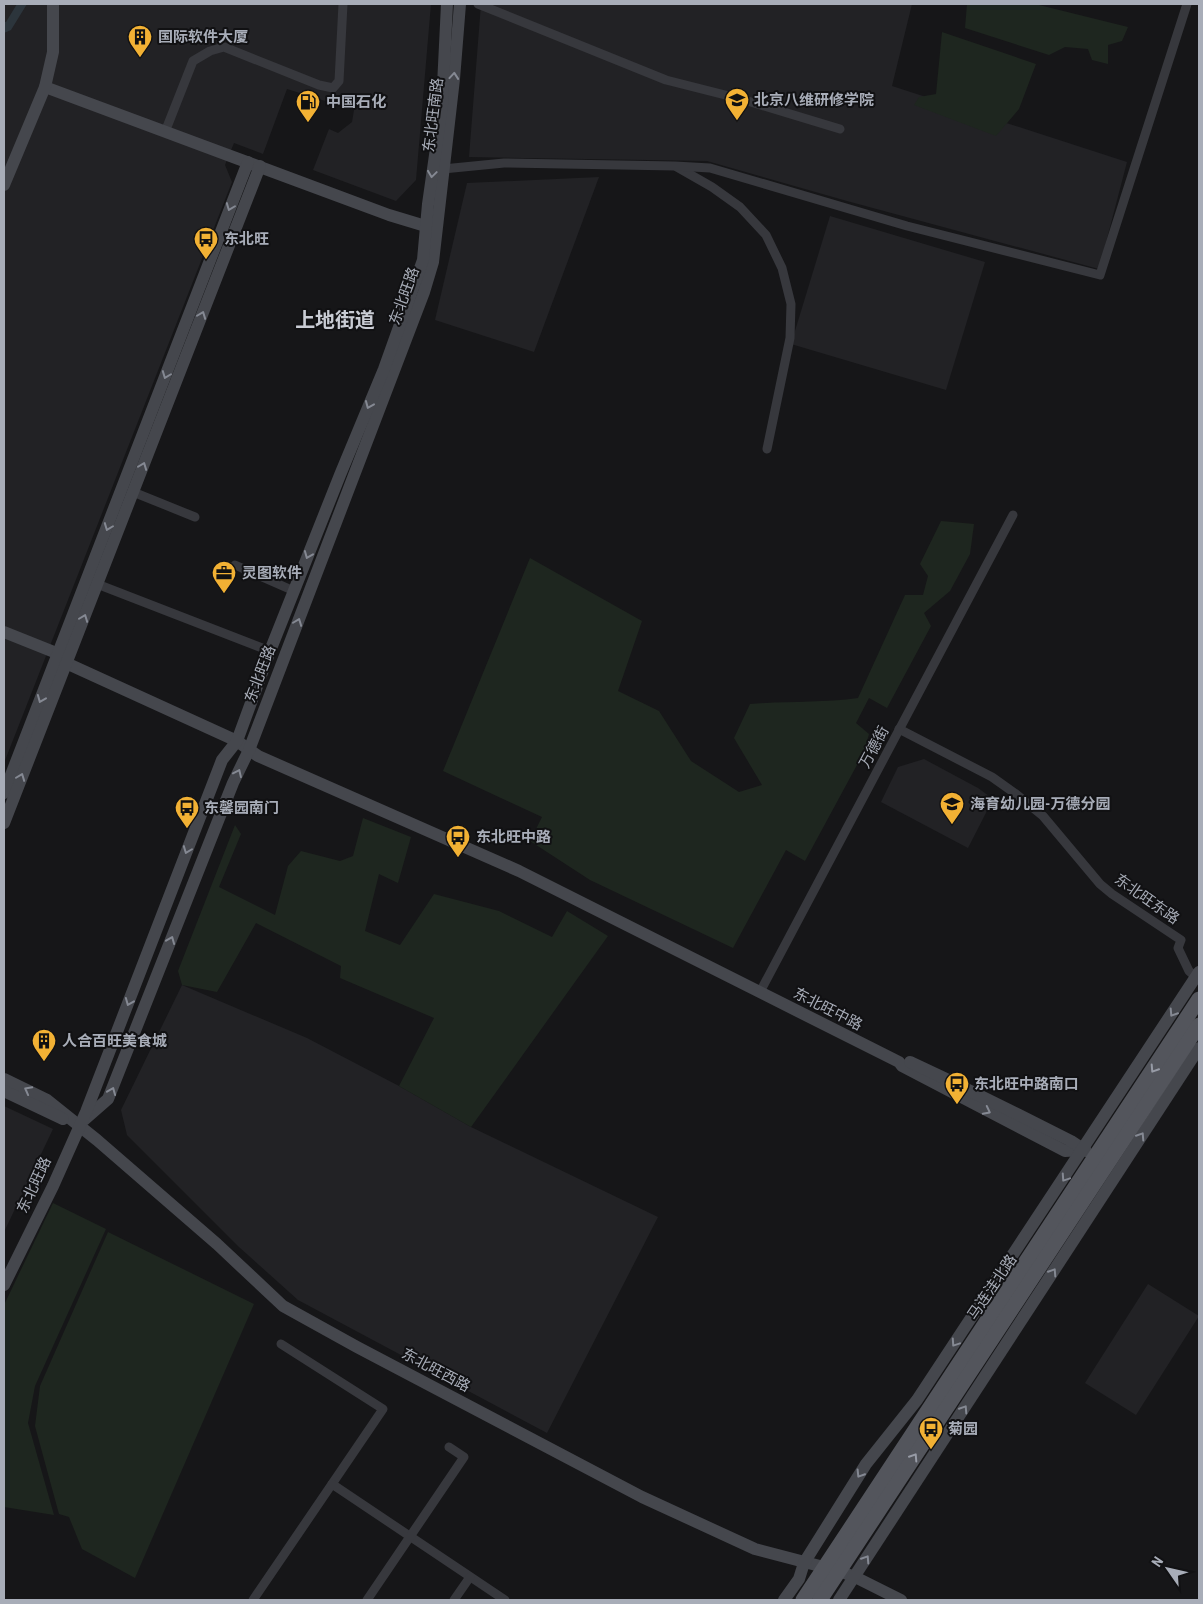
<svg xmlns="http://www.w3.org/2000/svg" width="1203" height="1604" font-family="'Roboto Condensed','Noto Sans SC',sans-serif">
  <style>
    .built { fill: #222225 }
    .green { fill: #1e261f }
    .water { fill: #2c353c }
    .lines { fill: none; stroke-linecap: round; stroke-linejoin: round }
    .street { stroke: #37383d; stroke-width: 9 }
    .secondary { stroke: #45474d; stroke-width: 12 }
    .primary { stroke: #53555c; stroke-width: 15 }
    .oneway { stroke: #858993 }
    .oneway2 { stroke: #979ba6 }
    .labels { text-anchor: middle; stroke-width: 4; stroke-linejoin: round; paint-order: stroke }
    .poi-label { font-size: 15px; font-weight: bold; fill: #a8adb8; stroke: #111113; text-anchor: start }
    .street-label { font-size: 15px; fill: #a8adb8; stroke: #111113 }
    .district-label { font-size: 20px; font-weight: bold; fill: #c9ccd4; stroke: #111113 }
  </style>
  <rect width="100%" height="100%" fill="#161618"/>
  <!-- built -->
  <g class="built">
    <polygon points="4,4 431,4 416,180 396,201 313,170 329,129 338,133 352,122 354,110 287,89 263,154 234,143 225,165 232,182 4,763"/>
    <polygon points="481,4 912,4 892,86 1127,162 1099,269 847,201 707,161 469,157"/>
    <polygon points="599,177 534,352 435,320 467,183"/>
    <polygon points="830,216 985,262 946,390 791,344"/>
    <polygon points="924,759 978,788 993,799 968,848 881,802 898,767"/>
    <polygon points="182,985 307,1038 399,1086 471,1127 658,1217 547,1433 298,1300 239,1247 127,1135 121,1110"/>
    <polygon points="4,1106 53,1129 4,1232"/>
    <polygon points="1148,1284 1199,1316 1136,1415 1085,1383"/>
  </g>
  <!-- green -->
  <g class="green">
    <polygon points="967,4 1035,4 1128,27 1122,41 1108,45 1108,64 1092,60 1088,49 1065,47 1049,55 965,28"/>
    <polygon points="942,32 1036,64 1019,109 996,136 914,105 919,97 936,94"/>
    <path d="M941,521L974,524L970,554L950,591L924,613L931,626L887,708L869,698L856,723L869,734L864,752L805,861L786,850L733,948L590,880L530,841L542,817L443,771L530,558L642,621L618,691L659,711L691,761L739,792L762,785L734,738L750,704C786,701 822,703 858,698L905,595H923L928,576L920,564Z"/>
    <polygon points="363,818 411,837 398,883 379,874 365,931 400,945 434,894 499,911 552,937 567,911 608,936 471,1127 399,1086 434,1018 340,978 341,966 256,923 217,992 182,985 178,971 235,825 241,834 219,887 275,915 288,866 301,851 340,861 353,856"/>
    <polygon points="53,1203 106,1229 35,1386 28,1423 54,1515 4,1507 4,1305"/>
    <polygon points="108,1232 254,1304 135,1578 82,1549 69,1517 59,1514 35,1426 40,1386"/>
  </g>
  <!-- water -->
  <polygon class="water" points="17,4 27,4 11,30 4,33 4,22 6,22"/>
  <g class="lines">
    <!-- street -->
    <g class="street">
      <polyline points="478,4 666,80 741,99 840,129"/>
      <polyline points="165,132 193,61 210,51 224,47 319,85 333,88 339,81 343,4"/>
      <polyline points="677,167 712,187 740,207 766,235 782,268 791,304 790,338 767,449"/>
      <polyline points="443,169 504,163 675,166 710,168 907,226 1100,275 1187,4"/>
      <polyline points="133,492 195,517"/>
      <polyline points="235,565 294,591"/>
      <polyline points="97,584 270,651"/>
      <polyline points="899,729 992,777 1016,794 1043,816 1100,884 1112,894 1181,940 1178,948 1189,971 1196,977"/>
      <polyline points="760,992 1013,515"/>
      <polyline points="281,1344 383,1409 332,1484"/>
      <polyline points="253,1600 332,1484 505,1600"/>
      <polyline points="367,1600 464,1457 449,1447"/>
      <polyline points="454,1600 470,1577"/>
    </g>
    <!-- secondary -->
    <g class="secondary">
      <polyline points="45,87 389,215 432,228"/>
      <polyline points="4,185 45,87 53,52 53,4"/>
      <polyline points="4,632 59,654"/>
      <polyline points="59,654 66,663 237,741 258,756 519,871 899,1062 902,1066 1065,1151 1083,1150"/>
      <polyline points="4,793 248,162"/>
      <polyline points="4,823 260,166"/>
      <polyline points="910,1062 944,1078 1019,1115 1071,1141 1086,1151"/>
      <polyline points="4,1079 47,1100 97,1140 217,1244 283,1306 357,1347 642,1497 755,1549 839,1571 855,1577 901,1600"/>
      <polyline points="4,1091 63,1119"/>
      <polyline points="84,1120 108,1099 233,783 249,750 424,292 433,262 454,79 460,4"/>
      <polyline points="4,1285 53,1186 86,1112 222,760 237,741 270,651 340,475 384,369 423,260 428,204 442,106 447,4"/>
      <polyline points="784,1600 799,1579 804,1563 866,1464 917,1400 1199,972"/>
      <polyline points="839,1600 1199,1048"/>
    </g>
    <!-- primary -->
    <g class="primary">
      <polyline points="803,1600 1199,999"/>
      <polyline points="820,1600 1199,1025"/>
    </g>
  </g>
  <!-- one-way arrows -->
  <defs><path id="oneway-chevron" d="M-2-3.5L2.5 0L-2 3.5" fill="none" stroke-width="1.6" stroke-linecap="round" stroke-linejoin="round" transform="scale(1.25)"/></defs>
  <g class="oneway">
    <use href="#oneway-chevron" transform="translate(454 76) rotate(-85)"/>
    <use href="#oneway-chevron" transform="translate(432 174) rotate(98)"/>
    <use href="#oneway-chevron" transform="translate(230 207) rotate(111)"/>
    <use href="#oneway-chevron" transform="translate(202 315) rotate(-69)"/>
    <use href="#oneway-chevron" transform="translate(166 375) rotate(111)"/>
    <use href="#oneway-chevron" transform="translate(369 405) rotate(113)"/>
    <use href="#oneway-chevron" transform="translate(143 466) rotate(-69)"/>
    <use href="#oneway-chevron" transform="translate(108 527) rotate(111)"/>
    <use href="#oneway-chevron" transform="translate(308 555) rotate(112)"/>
    <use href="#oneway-chevron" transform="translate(84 618) rotate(-69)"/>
    <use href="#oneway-chevron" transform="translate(298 622) rotate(-69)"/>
    <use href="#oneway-chevron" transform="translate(41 699) rotate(112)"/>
    <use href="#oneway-chevron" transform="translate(238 773) rotate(-65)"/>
    <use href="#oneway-chevron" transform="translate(21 777) rotate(-69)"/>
    <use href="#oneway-chevron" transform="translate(187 850) rotate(111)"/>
    <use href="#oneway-chevron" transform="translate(171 940) rotate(-68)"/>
    <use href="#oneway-chevron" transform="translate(129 1002) rotate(112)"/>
    <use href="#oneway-chevron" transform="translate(1173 1013) rotate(123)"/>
    <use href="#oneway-chevron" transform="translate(28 1090) rotate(-152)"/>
    <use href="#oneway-chevron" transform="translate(112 1091) rotate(-68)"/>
    <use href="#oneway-chevron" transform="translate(987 1111) rotate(27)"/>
    <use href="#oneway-chevron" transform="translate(1141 1136) rotate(-57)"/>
    <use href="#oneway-chevron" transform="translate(1065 1178) rotate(124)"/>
    <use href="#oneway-chevron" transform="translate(1053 1272) rotate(-57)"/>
    <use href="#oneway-chevron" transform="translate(955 1343) rotate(124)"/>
    <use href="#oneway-chevron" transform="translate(964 1409) rotate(-57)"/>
    <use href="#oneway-chevron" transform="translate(860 1474) rotate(122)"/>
    <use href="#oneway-chevron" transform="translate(866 1559) rotate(-57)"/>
  </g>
  <g class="oneway2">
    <use href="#oneway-chevron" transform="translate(1154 1069) rotate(123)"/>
    <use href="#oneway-chevron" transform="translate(914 1457) rotate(-57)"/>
  </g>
  <!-- icons -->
  <defs>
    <symbol id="building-pin" viewBox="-11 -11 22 30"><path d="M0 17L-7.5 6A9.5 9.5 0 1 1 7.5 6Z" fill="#f2b134" stroke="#111113"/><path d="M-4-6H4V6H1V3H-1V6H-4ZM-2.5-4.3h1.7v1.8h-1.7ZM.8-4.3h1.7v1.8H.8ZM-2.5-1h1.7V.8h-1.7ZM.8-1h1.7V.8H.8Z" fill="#111"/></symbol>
    <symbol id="university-pin" viewBox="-11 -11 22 30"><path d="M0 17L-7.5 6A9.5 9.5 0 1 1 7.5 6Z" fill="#f2b134" stroke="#111113"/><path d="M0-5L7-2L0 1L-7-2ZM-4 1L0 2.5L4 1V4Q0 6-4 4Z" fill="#111"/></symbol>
    <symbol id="fuel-pin" viewBox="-11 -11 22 30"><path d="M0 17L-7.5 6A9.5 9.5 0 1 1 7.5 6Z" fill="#f2b134" stroke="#111113"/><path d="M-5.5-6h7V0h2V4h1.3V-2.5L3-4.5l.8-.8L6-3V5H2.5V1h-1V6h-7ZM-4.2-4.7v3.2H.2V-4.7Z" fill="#111"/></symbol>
    <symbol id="bus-pin" viewBox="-11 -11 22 30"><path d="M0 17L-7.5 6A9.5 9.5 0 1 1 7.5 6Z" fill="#f2b134" stroke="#111113"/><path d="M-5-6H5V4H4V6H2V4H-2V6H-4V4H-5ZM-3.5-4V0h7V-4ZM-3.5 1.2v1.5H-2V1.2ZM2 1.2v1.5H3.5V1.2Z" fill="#111"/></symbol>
    <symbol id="office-pin" viewBox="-11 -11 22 30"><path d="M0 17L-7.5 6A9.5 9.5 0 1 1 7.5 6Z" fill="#f2b134" stroke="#111113"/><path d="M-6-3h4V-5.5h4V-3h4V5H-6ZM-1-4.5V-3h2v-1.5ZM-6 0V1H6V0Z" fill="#111"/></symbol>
    <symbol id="school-pin" viewBox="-11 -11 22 30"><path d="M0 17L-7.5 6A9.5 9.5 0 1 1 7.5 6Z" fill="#f2b134" stroke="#111113"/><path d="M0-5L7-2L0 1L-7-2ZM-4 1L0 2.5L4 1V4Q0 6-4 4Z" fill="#111"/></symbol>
  </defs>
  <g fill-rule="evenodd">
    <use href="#building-pin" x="126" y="23" width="28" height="38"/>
    <use href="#university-pin" x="723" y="86" width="28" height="38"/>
    <use href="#fuel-pin" x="294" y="88" width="28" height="38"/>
    <use href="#bus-pin" x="192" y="225" width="28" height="38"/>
    <use href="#office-pin" x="210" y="559" width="28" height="38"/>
    <use href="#school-pin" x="938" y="790" width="28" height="38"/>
    <use href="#bus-pin" x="173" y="794" width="28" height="38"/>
    <use href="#bus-pin" x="444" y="823" width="28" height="38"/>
    <use href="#building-pin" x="30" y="1027" width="28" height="38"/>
    <use href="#bus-pin" x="943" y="1070" width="28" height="38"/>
    <use href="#bus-pin" x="917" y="1415" width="28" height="38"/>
  </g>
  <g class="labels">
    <!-- poi labels -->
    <g class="poi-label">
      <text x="158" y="42">国际软件大厦</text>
      <text x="754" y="105">北京八维研修学院</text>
      <text x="326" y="107">中国石化</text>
      <text x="224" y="244">东北旺</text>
      <text x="242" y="578">灵图软件</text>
      <text x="970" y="809">海育幼儿园-万德分园</text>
      <text x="204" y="813">东馨园南门</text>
      <text x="476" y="842">东北旺中路</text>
      <text x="62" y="1046">人合百旺美食城</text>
      <text x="974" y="1089">东北旺中路南口</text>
      <text x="948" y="1434">菊园</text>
    </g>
    <!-- street labels -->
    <g class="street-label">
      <text transform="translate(433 115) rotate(-83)" y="5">东北旺南路</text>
      <text transform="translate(404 296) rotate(-70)" y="5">东北旺路</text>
      <text transform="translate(260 674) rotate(-69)" y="5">东北旺路</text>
      <text transform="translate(874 747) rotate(-62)" y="5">万德街</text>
      <text transform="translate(1147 899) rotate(35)" y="5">东北旺东路</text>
      <text transform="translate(828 1009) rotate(27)" y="5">东北旺中路</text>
      <text transform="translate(34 1185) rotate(-65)" y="5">东北旺路</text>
      <text transform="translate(992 1287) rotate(-56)" y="5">马连洼北路</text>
      <text transform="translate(436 1370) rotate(28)" y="5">东北旺西路</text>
    </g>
    <!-- district labels -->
    <g class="district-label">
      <text x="335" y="327">上地街道</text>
    </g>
  </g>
  <!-- border -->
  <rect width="1203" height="1604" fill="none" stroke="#a8adb8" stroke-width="10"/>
  <!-- north arrow -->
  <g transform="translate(1168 1569) rotate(304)" stroke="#111113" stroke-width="4" paint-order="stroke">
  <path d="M0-4L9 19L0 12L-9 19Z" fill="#a8adb8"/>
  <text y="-8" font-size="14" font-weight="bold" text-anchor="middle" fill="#a8adb8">N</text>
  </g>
</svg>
